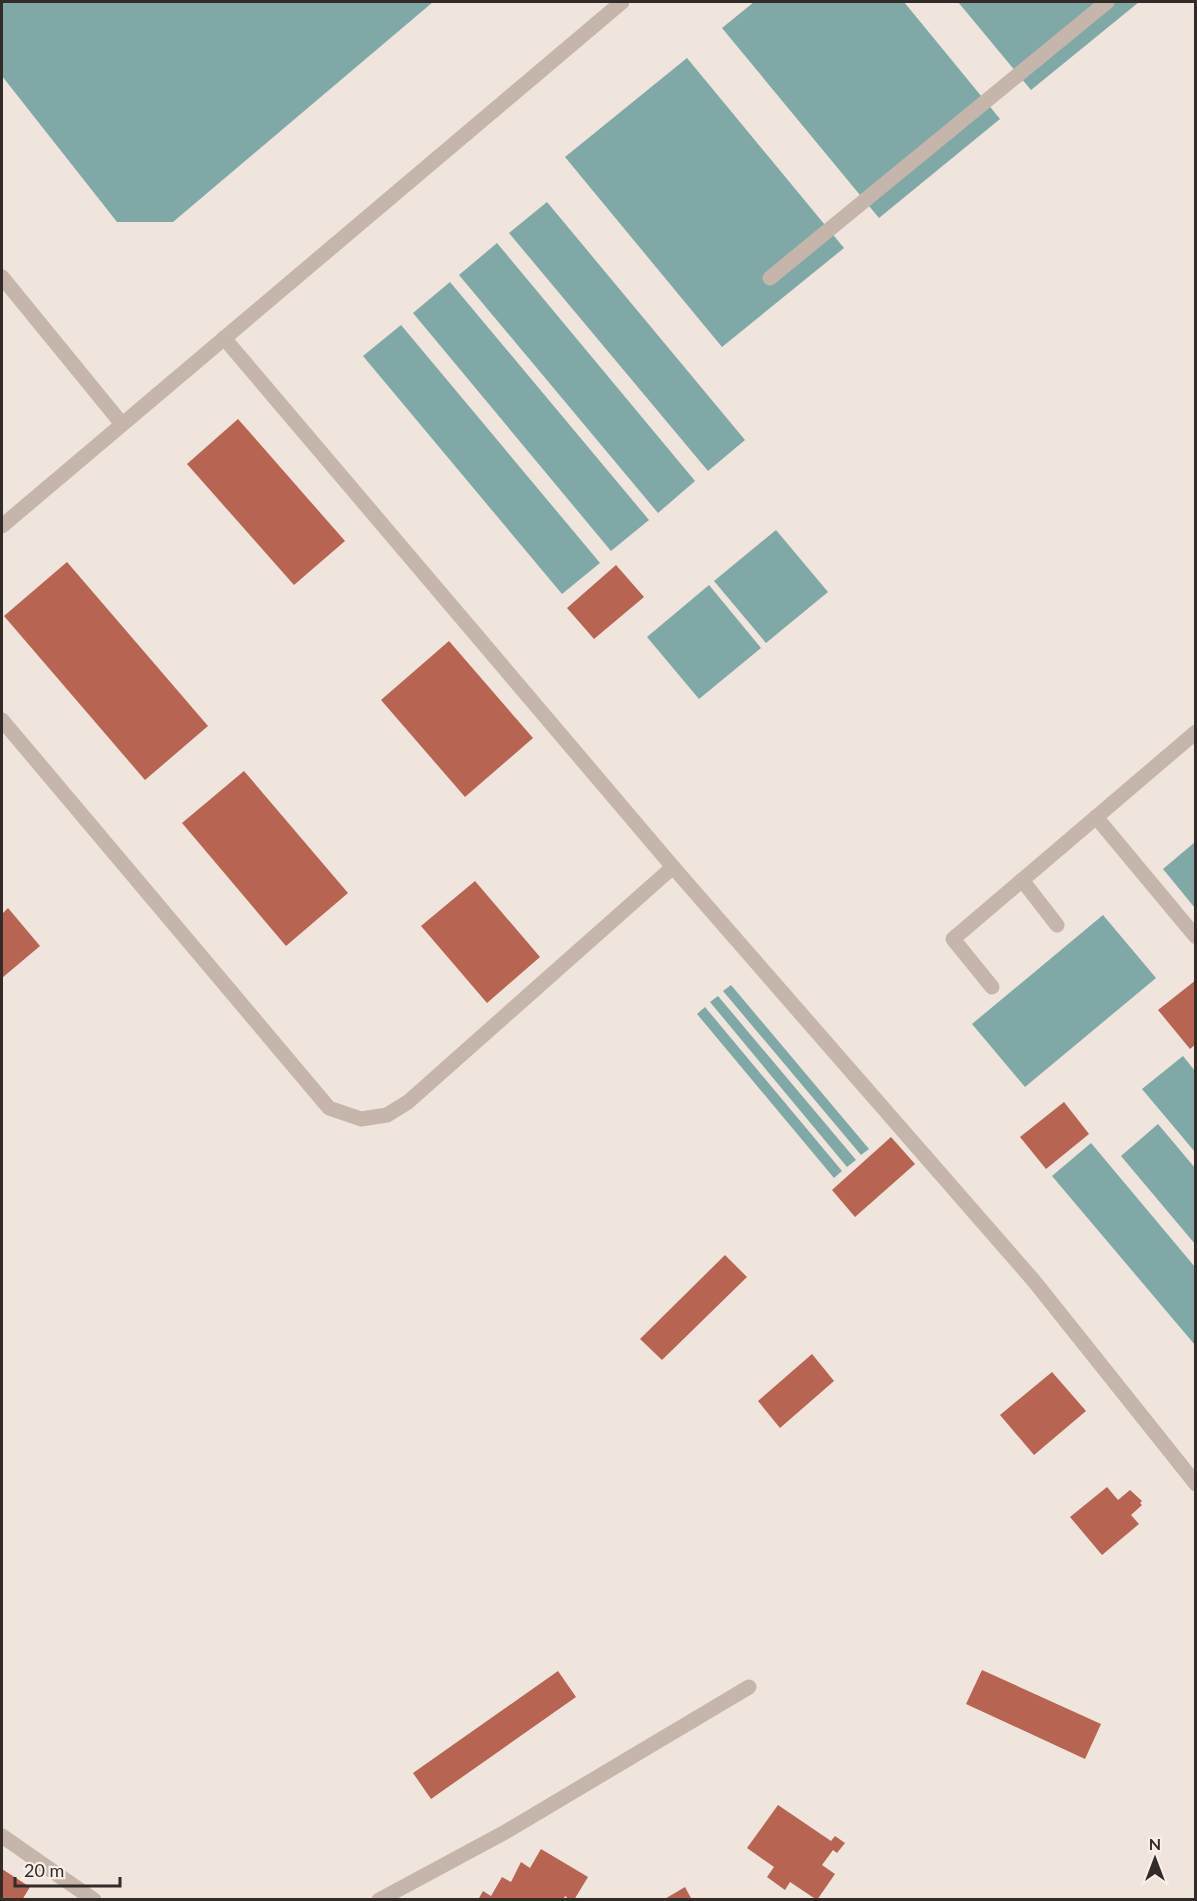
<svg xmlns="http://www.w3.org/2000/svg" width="1197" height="1901" font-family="Lato,sans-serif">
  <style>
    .water { fill: #7fa8a7 }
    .building { fill: #b76452 }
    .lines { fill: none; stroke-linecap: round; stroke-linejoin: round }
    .lane { stroke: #c5b5aa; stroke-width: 15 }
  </style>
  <rect width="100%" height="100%" fill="#efe5dc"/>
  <!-- water -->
  <g class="water">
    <polygon points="2,2 433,2 173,222 117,222 2,76"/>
    <polygon points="754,2 904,2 1000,119 879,218 722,28"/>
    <polygon points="958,2 1139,2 1031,90"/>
    <polygon points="687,58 844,248 722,347 565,157"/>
    <polygon points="547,202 745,440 708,471 509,233"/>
    <polygon points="497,243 695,481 658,513 459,275"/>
    <polygon points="450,282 649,520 611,551 413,313"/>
    <polygon points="401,325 600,563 562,594 363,356"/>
    <polygon points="776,530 828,592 766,643 714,581"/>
    <polygon points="709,585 761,648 699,699 647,637"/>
    <polygon points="1195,842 1195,908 1163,869"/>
    <polygon points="1103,915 1156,978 1025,1087 972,1024"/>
    <polygon points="731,985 869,1149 861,1155 723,991"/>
    <polygon points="718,996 856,1160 847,1167 710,1002"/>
    <polygon points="705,1007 842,1171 834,1178 697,1014"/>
    <polygon points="1183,1056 1195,1071 1195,1152 1142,1089"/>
    <polygon points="1158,1124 1195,1168 1195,1244 1121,1156"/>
    <polygon points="1091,1143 1195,1267 1195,1345 1052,1176"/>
  </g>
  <!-- building -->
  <g class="building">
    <polygon points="238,419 345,541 294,585 187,464"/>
    <polygon points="67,562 208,726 145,780 4,616"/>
    <polygon points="616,565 644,597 594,639 567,608"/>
    <polygon points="449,641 533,738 465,797 381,700"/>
    <polygon points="244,771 348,893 286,946 182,823"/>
    <polygon points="475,881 540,957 487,1003 421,926"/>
    <polygon points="8,908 40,946 2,978 2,914"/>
    <polygon points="1196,980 1196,1044 1190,1049 1158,1010"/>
    <polygon points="1064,1102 1089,1134 1046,1169 1020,1137"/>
    <polygon points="891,1137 915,1164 855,1217 832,1190"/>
    <polygon points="725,1255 747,1277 662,1360 640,1339"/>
    <polygon points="812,1354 834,1381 780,1428 758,1401"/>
    <polygon points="1052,1372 1086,1411 1034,1455 1000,1415"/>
    <polygon points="1107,1487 1118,1500 1130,1490 1142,1501 1140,1503 1142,1505 1131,1515 1139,1524 1102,1555 1070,1517"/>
    <polygon points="982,1670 1101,1724 1085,1759 966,1704"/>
    <polygon points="558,1671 576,1697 431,1799 413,1773"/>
    <polygon points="778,1805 831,1841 835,1836 845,1843 837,1853 833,1850 822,1865 835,1874 817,1900 790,1882 785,1890 767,1877 774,1867 747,1848"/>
    <polygon points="541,1849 588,1877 574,1900 570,1900 565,1896 563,1900 478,1900 483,1891 491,1896 502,1877 511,1882 521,1862 530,1868"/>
    <polygon points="2,1869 30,1887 22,1900 2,1900"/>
    <polygon points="685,1887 692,1900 663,1900"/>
  </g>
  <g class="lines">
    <!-- lane -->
    <g class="lane">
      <polyline points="2,277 122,424"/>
      <polyline points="770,278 1107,2"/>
      <polyline points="224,338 673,867 1034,1281 1196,1484"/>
      <polyline points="2,526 622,2"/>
      <polyline points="2,720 329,1108 361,1119 387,1115 408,1102 673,867"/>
      <polyline points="1096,817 1196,937"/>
      <polyline points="1022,880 1057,925"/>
      <polyline points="992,987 953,939 1196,732"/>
      <polyline points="2,1836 94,1900"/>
      <polyline points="379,1900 507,1831 749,1687"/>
    </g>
  </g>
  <!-- border -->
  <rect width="1197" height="1901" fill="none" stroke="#332b28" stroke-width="6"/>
  <!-- north arrow -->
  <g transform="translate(1155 1859)" stroke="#f7efe8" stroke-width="4.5" paint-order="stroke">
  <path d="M0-4.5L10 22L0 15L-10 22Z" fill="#332b28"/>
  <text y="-9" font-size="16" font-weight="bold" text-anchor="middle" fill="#332b28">N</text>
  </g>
  <!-- scale -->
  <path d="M15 1877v9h105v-9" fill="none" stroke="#332b28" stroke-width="3"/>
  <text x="24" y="1877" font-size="18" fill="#332b28" stroke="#f7efe8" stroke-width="4.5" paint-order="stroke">20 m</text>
</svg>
